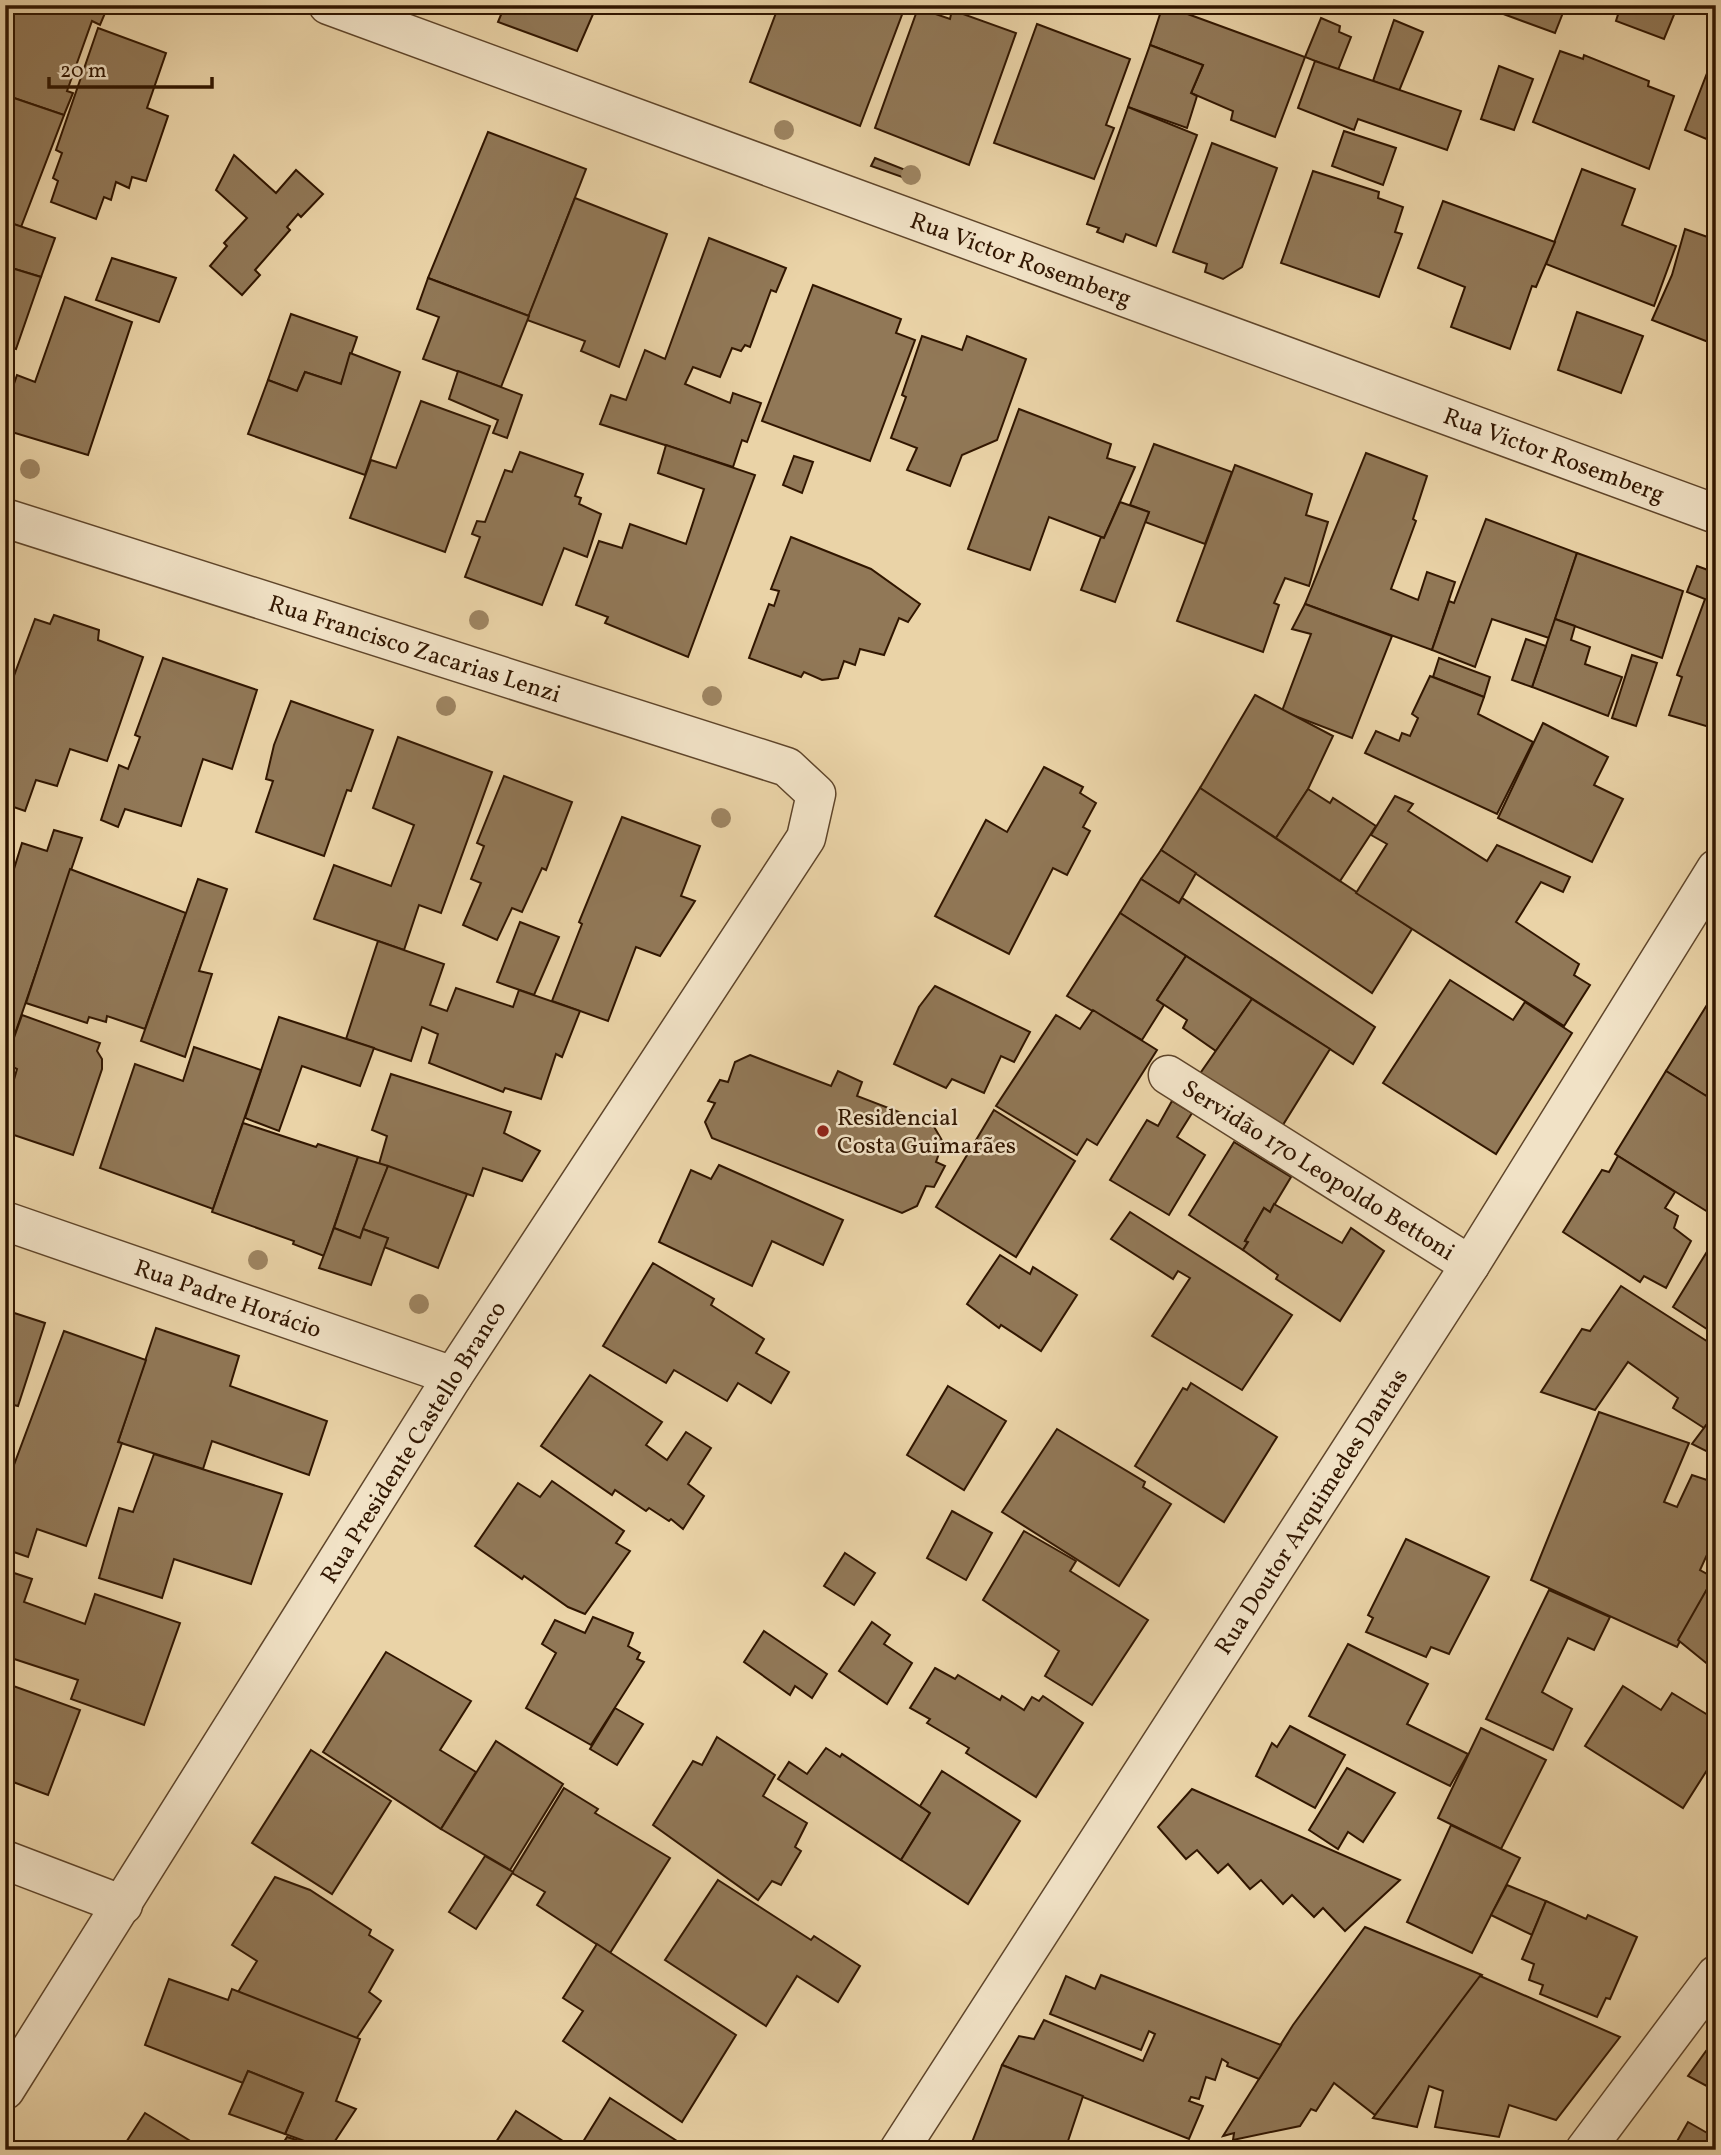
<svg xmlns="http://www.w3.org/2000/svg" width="1721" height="2155" font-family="Vollkorn,serif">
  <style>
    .building { fill: #917857; stroke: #311600; stroke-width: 2 }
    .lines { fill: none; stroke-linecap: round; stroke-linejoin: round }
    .minor-casing { stroke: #5f452a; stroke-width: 41 }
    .minor { stroke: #f1e2c6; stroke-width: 38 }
    .tree { fill: #9e8562 }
    .poi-dot { fill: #8f2418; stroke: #f1e2c6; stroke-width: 2.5 }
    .labels { text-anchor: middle; stroke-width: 5; stroke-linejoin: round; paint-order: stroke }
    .street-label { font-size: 24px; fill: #311600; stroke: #f1e2c6 }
    .poi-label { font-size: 24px; fill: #311600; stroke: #f1e2c6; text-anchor: start }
  </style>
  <rect width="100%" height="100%" fill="#ead3a7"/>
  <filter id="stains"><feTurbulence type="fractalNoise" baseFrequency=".00286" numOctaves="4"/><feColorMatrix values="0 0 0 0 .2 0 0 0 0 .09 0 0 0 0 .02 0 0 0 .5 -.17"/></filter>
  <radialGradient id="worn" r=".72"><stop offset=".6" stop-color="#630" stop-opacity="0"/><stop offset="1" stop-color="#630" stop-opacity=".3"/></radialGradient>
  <!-- building -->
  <g class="building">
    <polygon points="5,5 90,5 96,10 98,5 108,6 100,25 92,21 67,91 73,93 64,115 5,95"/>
    <polygon points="505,5 597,5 577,51 498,22"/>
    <polygon points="779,5 886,5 903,12 860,126 750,82"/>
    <polygon points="1163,5 1305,57 1275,137 1231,120 1233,111 1191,93 1203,65 1150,45"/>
    <polygon points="1479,5 1566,5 1555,33"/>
    <polygon points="1621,5 1678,5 1664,39 1616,21"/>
    <polygon points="918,8 950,19 952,10 1016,33 969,165 875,128"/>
    <polygon points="1321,18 1340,26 1339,32 1351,37 1338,70 1305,57"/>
    <polygon points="1394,20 1423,32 1399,91 1373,81"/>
    <polygon points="1037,24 1130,59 1106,125 1114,128 1094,179 994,143"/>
    <polygon points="98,28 166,53 147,108 168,116 146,181 132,177 129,188 116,182 111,200 104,197 96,219 51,202 58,181 53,178 62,153 56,150"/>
    <polygon points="1150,45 1203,65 1191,93 1197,96 1187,128 1128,107"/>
    <polygon points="1560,51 1583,59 1584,55 1649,81 1648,86 1674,96 1649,169 1533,122"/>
    <polygon points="1315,61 1461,111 1447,150 1358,119 1354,130 1298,108"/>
    <polygon points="1499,66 1533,79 1514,130 1481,119"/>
    <polygon points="1709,68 1716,71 1716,143 1685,130"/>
    <polygon points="11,97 64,115 21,227 5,221 5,112"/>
    <polygon points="1128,107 1197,135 1156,246 1126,234 1123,242 1097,232 1099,228 1087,224"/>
    <polygon points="1344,131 1396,148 1383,185 1332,166"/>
    <polygon points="488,132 586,169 529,316 428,278"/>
    <polygon points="1212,143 1277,168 1242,267 1223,279 1205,272 1207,264 1173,252"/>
    <polygon points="234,155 276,193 296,170 323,194 301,217 298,214 287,227 290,230 255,270 260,275 242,295 210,266 227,246 224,243 247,218 216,190"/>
    <polygon points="875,158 908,171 905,178 871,166"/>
    <polygon points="1582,169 1635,189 1622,225 1676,246 1654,306 1546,264"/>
    <polygon points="1313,171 1379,192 1378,198 1403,207 1395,232 1402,234 1379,297 1281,263"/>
    <polygon points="575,198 667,234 619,367 581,351 585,341 527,320"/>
    <polygon points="1443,201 1555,242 1536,287 1532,286 1510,349 1451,327 1465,287 1418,268"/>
    <polygon points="5,221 55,238 41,277 5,266"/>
    <polygon points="1685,229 1716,240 1716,345 1652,320 1672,275"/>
    <polygon points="709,238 786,268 776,292 771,290 750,347 745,345 741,351 732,348 720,377 693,367 685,384 730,403 733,393 761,403 747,442 742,440 733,467 600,424 611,395 626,400 645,350 665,359"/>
    <polygon points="112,258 176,278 159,322 96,300"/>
    <polygon points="5,266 41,277 16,349 5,346"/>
    <polygon points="428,278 529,316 501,387 423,359 439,317 417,309"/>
    <polygon points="813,285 901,319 896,333 915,340 870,461 762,421"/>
    <polygon points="65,297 132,322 88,455 5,430 5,410 17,375 35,382"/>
    <polygon points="1577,312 1643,336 1621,393 1558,370"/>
    <polygon points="291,314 357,337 341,384 305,372 297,391 268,380"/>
    <polygon points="922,336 962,350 967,336 1026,359 997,440 962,455 950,486 907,470 917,448 891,438 906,397 902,395"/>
    <polygon points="350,353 400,372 365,475 248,434 268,380 297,391 305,372 341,384"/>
    <polygon points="458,371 522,395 507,438 493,433 498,420 449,399"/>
    <polygon points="421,401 490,426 445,552 350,518 371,460 396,468"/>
    <polygon points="1019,409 1111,444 1107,458 1135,467 1104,538 1049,517 1030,570 968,549"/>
    <polygon points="1154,444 1232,472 1205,544 1145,522 1149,512 1130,505"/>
    <polygon points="666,445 755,475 688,657 605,623 608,617 576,605 599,541 622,548 630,524 686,544 704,489 658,473"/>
    <polygon points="520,452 583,474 575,496 581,498 579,504 601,514 587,557 564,548 542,605 465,577 480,537 472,534 477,521 485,522 505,470 512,472"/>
    <polygon points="1366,453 1427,476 1413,519 1416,521 1391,589 1418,600 1427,572 1455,582 1432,650 1305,604"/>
    <polygon points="794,456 813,462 802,493 783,485"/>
    <polygon points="1235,465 1312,494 1306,515 1328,522 1309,586 1285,578 1274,603 1279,605 1263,652 1177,621"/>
    <polygon points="1120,502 1149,512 1115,602 1081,590 1101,537 1104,538"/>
    <polygon points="1486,519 1577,553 1549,638 1492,619 1475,667 1432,650 1449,601 1454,603"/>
    <polygon points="791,537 871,569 920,604 908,622 899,618 884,655 860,649 855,665 844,661 838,678 822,680 804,672 801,677 749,658 769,604 774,606 779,591 771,589"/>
    <polygon points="1577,553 1683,591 1662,658 1555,619"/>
    <polygon points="1697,566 1716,573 1716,729 1669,715 1682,677 1677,675 1705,599 1687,592"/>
    <polygon points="1305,604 1392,636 1352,738 1282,711 1311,634 1292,629"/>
    <polygon points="54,615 99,630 98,640 143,657 107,761 70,749 57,786 36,780 25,811 5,804 5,700 35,619 50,624"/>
    <polygon points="1555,619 1575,626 1571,640 1590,647 1585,664 1622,677 1608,716 1532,687"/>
    <polygon points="1526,639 1546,646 1532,687 1512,680"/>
    <polygon points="1632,655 1657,663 1636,726 1612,718"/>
    <polygon points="163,658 257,690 232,769 203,759 181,826 125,809 118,827 101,820 119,765 128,769 140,737 135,735"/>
    <polygon points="1439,658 1490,677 1484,697 1433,677"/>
    <polygon points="1430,676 1484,697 1478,714 1533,742 1497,814 1365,753 1376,731 1399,741 1402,733 1410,736 1418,718 1412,714"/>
    <polygon points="1255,695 1333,736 1308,789 1276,838 1200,788"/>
    <polygon points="291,701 373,730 351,791 347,790 324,856 256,832 273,781 266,779 274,745"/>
    <polygon points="1543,723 1608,757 1594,785 1623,799 1592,862 1498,818"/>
    <polygon points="398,737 492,772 441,913 419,905 404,950 314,919 334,865 391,886 414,825 373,808"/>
    <polygon points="1044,767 1083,787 1080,793 1096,803 1083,827 1090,831 1067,875 1053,868 1009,954 935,916 986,820 1007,832"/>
    <polygon points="504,776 572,802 546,870 542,868 522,912 512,908 497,940 463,925 481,883 471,879 484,846 477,843"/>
    <polygon points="1200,788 1412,929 1372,993 1161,850"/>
    <polygon points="1308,789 1330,803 1333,798 1376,826 1340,881 1276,838"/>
    <polygon points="1395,796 1413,804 1408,811 1487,861 1497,845 1570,877 1563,892 1541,882 1516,922 1579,964 1574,975 1590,985 1564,1026 1356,893 1387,844 1371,835"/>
    <polygon points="622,817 700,846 681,896 695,901 660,956 636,947 608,1021 552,1001 582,924 579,922"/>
    <polygon points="54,830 82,838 5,1063 5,870 13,872 22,843 47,851"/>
    <polygon points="1161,850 1196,873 1179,903 1141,879"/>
    <polygon points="70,869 186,913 145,1029 107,1016 106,1022 89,1017 87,1023 26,1003"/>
    <polygon points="198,879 227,889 199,971 212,974 185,1057 141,1041"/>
    <polygon points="1141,879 1179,903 1182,898 1375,1027 1353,1064 1120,913"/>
    <polygon points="1120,913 1186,956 1157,1000 1164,1005 1142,1040 1067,996"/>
    <polygon points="520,922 559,937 534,995 497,982"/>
    <polygon points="378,941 444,964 430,1005 447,1011 456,988 513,1007 519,990 580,1011 562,1057 556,1054 541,1099 505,1088 503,1092 429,1063 438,1034 422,1027 411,1061 346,1039"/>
    <polygon points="1186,956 1252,999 1216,1051 1183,1028 1187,1020 1157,1000"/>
    <polygon points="1450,980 1513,1020 1525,1002 1572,1033 1496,1154 1383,1083"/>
    <polygon points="935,986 1030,1032 1014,1062 1001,1056 984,1093 952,1079 946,1088 894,1064 919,1007"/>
    <polygon points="1252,999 1330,1049 1281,1128 1199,1075"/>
    <polygon points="1710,1000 1716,1003 1716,1102 1666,1071"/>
    <polygon points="1093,1010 1157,1050 1097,1145 1087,1139 1077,1155 996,1106 1056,1015 1080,1029"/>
    <polygon points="22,1015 100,1043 97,1051 102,1059 102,1069 73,1155 5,1132 5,1080 13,1083 17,1069 5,1063"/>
    <polygon points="279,1017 374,1048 360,1086 302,1066 279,1131 245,1118"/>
    <polygon points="194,1047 261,1070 213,1209 100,1168 135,1064 183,1081"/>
    <polygon points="750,1055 831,1086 838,1071 862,1082 857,1096 933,1125 943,1142 936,1162 945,1166 934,1187 926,1186 917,1206 902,1213 712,1138 705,1122 715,1103 708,1101 720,1080 728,1082 735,1062"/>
    <polygon points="1666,1071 1716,1102 1716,1217 1615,1154"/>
    <polygon points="391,1074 511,1112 504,1133 540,1151 522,1181 483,1168 473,1196 379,1164 387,1136 372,1130"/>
    <polygon points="1172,1101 1192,1113 1177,1137 1205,1155 1169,1215 1110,1180 1147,1120 1158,1126"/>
    <polygon points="994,1110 1075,1161 1016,1257 936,1207"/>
    <polygon points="243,1123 316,1147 318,1144 358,1157 324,1256 293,1244 294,1241 212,1212"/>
    <polygon points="1234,1142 1291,1177 1270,1212 1264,1208 1245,1241 1248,1242 1243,1250 1189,1215"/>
    <polygon points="1618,1156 1675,1192 1665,1208 1678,1216 1674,1228 1691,1241 1666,1288 1644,1276 1640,1282 1563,1232 1602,1170 1609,1172"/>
    <polygon points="358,1157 388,1166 360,1238 334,1228"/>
    <polygon points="719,1165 843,1220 823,1265 772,1241 752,1286 659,1242 691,1170 711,1179"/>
    <polygon points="388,1166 467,1194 438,1268 384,1247 388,1238 363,1229"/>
    <polygon points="1274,1204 1342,1243 1351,1228 1384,1251 1340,1321 1276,1279 1278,1275 1243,1250 1248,1242 1245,1241 1264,1208 1270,1212"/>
    <polygon points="1130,1212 1292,1315 1242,1390 1152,1336 1190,1278 1178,1271 1173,1279 1111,1239"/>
    <polygon points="334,1228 360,1238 363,1229 388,1238 371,1285 319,1268"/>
    <polygon points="1716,1237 1716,1335 1673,1307"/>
    <polygon points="1000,1255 1030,1274 1033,1267 1077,1295 1041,1351 1001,1325 999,1328 967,1304"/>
    <polygon points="653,1263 714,1299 711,1305 764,1339 756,1353 789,1372 771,1403 738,1383 727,1401 674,1370 666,1383 603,1346"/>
    <polygon points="1621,1286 1716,1347 1716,1412 1704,1428 1673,1408 1678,1398 1628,1362 1595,1410 1541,1392 1582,1329 1590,1331"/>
    <polygon points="5,1310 45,1323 18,1406 5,1403"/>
    <polygon points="156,1328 239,1356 230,1386 327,1421 309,1475 212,1441 203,1469 118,1442"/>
    <polygon points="64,1331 146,1360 118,1442 122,1443 86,1546 37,1529 28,1557 5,1549 5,1489"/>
    <polygon points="590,1375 662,1422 646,1445 667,1460 686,1432 711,1448 688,1484 704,1496 683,1529 671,1519 669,1521 649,1508 646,1511 615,1490 612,1495 541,1446"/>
    <polygon points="1191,1383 1277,1437 1224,1522 1135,1466 1183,1388 1187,1390"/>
    <polygon points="948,1386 1006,1421 964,1490 907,1455"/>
    <polygon points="1599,1412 1689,1443 1664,1502 1677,1507 1692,1475 1716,1483 1716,1535 1700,1570 1716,1579 1714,1584 1711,1582 1677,1647 1531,1580"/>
    <polygon points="1716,1412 1716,1456 1692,1444"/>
    <polygon points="1057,1429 1145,1482 1143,1487 1171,1504 1119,1586 1002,1512"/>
    <polygon points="154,1454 282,1494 251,1584 174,1559 162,1598 99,1578 119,1508 133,1512"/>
    <polygon points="552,1481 624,1531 616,1543 630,1551 585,1614 568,1607 524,1576 522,1579 475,1546 518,1483 540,1497"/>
    <polygon points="952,1511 992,1533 966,1580 927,1558"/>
    <polygon points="1024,1531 1076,1561 1070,1571 1148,1620 1092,1705 1045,1676 1059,1651 983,1600"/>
    <polygon points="1406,1539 1489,1577 1449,1654 1431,1647 1426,1657 1366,1632 1373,1618 1368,1615"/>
    <polygon points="845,1553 875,1573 854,1605 824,1586"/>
    <polygon points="5,1570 32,1579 24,1602 85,1624 95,1594 180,1623 144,1725 71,1699 78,1680 5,1656"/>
    <polygon points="1716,1579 1716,1671 1678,1640 1711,1582 1714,1584"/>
    <polygon points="1549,1590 1610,1617 1594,1650 1568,1638 1542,1692 1572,1709 1553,1750 1486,1719"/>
    <polygon points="593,1617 633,1633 628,1646 640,1653 637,1659 644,1662 591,1745 526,1708 556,1653 542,1644 555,1620 585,1633"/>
    <polygon points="872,1622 890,1635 884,1644 912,1663 887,1704 839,1671"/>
    <polygon points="764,1631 827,1674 812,1698 795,1686 790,1695 744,1662"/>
    <polygon points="1348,1644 1428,1684 1407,1724 1468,1754 1450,1786 1309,1716"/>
    <polygon points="386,1652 471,1701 440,1750 476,1772 441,1829 323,1752"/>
    <polygon points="935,1668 955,1679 958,1675 1000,1700 1002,1696 1024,1710 1032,1697 1039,1701 1043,1696 1083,1723 1036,1797 966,1753 969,1748 927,1723 930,1719 910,1708"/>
    <polygon points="5,1683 80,1710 48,1795 5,1779"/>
    <polygon points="1623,1686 1661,1710 1672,1693 1716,1720 1716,1756 1683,1808 1585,1746"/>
    <polygon points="615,1708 643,1724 617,1765 590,1749"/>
    <polygon points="1290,1726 1345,1755 1315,1808 1256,1776 1272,1743 1277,1747"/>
    <polygon points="1481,1728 1546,1760 1501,1849 1438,1818"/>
    <polygon points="717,1737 775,1775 763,1796 807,1823 795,1847 801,1851 781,1885 772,1881 758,1900 653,1825 693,1761 702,1765"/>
    <polygon points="496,1741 563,1784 510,1870 441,1829"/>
    <polygon points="826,1748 840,1757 842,1754 930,1813 901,1860 778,1779 789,1762 807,1774"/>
    <polygon points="311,1750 391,1801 332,1894 252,1843"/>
    <polygon points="1347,1768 1395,1793 1363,1842 1348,1832 1338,1849 1309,1830"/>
    <polygon points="942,1771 1020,1821 968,1904 901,1860 930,1813 920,1806"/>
    <polygon points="564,1788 598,1809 595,1813 670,1858 610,1953 537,1905 545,1892 512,1873"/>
    <polygon points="1192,1789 1400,1880 1345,1931 1323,1908 1314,1917 1292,1895 1283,1904 1261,1880 1250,1889 1228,1864 1218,1873 1197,1850 1186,1859 1158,1827"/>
    <polygon points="1451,1825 1520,1858 1472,1953 1407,1922"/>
    <polygon points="485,1856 513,1872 476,1929 449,1912"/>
    <polygon points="275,1877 310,1890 371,1930 369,1935 393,1950 369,1992 381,2001 356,2039 238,1992 257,1961 232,1945"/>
    <polygon points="718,1880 811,1940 814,1936 860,1966 838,2002 797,1976 766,2026 665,1960"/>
    <polygon points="1507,1885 1546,1901 1532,1935 1491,1915"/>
    <polygon points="1546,1901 1586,1919 1588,1915 1637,1937 1610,1999 1606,1998 1597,2017 1540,1994 1543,1985 1529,1980 1534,1964 1522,1959"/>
    <polygon points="1365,1927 1482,1975 1375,2115 1334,2083 1316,2111 1311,2109 1300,2126 1233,2140 1234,2133 1223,2136 1293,2025"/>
    <polygon points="597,1944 736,2035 682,2122 563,2041 583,2011 563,1998"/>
    <polygon points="1101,1975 1281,2045 1259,2079 1227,2066 1228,2063 1222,2059 1215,2080 1206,2077 1199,2099 1191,2097 1189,2101 1203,2106 1189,2139 1002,2065 1019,2036 1034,2039 1044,2020 1143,2061 1155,2034 1149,2031 1141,2050 1050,2014 1066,1976 1095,1989"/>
    <polygon points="1480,1976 1620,2037 1556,2120 1509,2105 1499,2137 1435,2127 1443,2091 1429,2086 1417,2127 1373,2118"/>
    <polygon points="169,1979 228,2000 232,1989 360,2039 336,2101 356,2109 329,2150 285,2134 303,2093 248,2071 243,2083 145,2045"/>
    <polygon points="1706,2051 1716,2056 1716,2091 1688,2076"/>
    <polygon points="1002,2065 1083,2096 1065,2150 1056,2146 1055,2150 969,2150"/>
    <polygon points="248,2071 303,2093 285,2134 229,2114"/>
    <polygon points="610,2098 691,2150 578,2150"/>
    <polygon points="516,2111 577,2150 508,2150 496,2142"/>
    <polygon points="145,2113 205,2150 121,2150"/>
    <polygon points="1688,2122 1716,2138 1716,2150 1672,2150"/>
    <polygon points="287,2137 328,2150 279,2150"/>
  </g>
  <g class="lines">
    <defs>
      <g id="minor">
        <path id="s1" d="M328,5L1716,514"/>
        <path id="s2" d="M5,518L787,767L816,794L806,838L453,1376L5,2090"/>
        <path id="s3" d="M1168,1075L1470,1265"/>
        <path id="s4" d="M5,1221L453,1376"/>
        <polyline points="5,1860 123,1905"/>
        <path id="s5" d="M899,2150L1470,1265L1716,869"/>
        <polyline points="1585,2150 1716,1975"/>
      </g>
    </defs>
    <!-- minor casing -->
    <use href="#minor" class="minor-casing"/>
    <!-- minor -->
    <use href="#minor" class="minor"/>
  </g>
  <!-- trees -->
  <g class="tree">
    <circle cx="784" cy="130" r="10"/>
    <circle cx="911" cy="175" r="10"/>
    <circle cx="30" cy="469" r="10"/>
    <circle cx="479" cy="620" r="10"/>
    <circle cx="712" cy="696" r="10"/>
    <circle cx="446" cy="706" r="10"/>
    <circle cx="721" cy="818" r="10"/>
    <circle cx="258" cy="1260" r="10"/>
    <circle cx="419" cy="1304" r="10"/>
  </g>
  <!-- markers -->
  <circle class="poi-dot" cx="823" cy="1131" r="7"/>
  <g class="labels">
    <!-- street labels -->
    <g class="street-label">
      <text dy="8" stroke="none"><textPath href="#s1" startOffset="738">Rua Victor Rosemberg</textPath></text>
      <text dy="8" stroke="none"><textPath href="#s1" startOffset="1306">Rua Victor Rosemberg</textPath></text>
      <text dy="8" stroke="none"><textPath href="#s2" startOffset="430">Rua Francisco Zacarias Lenzi</textPath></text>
      <text dy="8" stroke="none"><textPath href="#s3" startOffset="178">Servidão 170 Leopoldo Bettoni</textPath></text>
      <text dy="8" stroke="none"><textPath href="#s4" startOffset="236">Rua Padre Horácio</textPath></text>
      <text transform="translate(413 1442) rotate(-58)" y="8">Rua Presidente Castello Branco</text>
      <text dy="8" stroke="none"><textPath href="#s5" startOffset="760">Rua Doutor Arquimedes Dantas</textPath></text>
    </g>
    <!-- poi labels -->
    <g class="poi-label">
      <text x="837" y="1125">Residencial<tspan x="837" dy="28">Costa Guimarães</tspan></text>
    </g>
  </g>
  <!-- margin -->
  <rect width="1721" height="2155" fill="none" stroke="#ead3a7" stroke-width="28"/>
  <rect x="7" y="7" width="1707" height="2141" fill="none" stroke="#311600" stroke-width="3.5"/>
  <rect x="14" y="14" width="1693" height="2127" fill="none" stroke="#311600" stroke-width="2"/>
  <!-- scale -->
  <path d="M49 77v10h163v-10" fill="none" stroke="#311600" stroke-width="3.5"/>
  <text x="60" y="77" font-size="21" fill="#311600" stroke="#f1e2c6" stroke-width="5" paint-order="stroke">20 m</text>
  <rect width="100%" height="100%" filter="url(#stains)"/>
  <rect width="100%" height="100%" fill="url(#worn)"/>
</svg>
